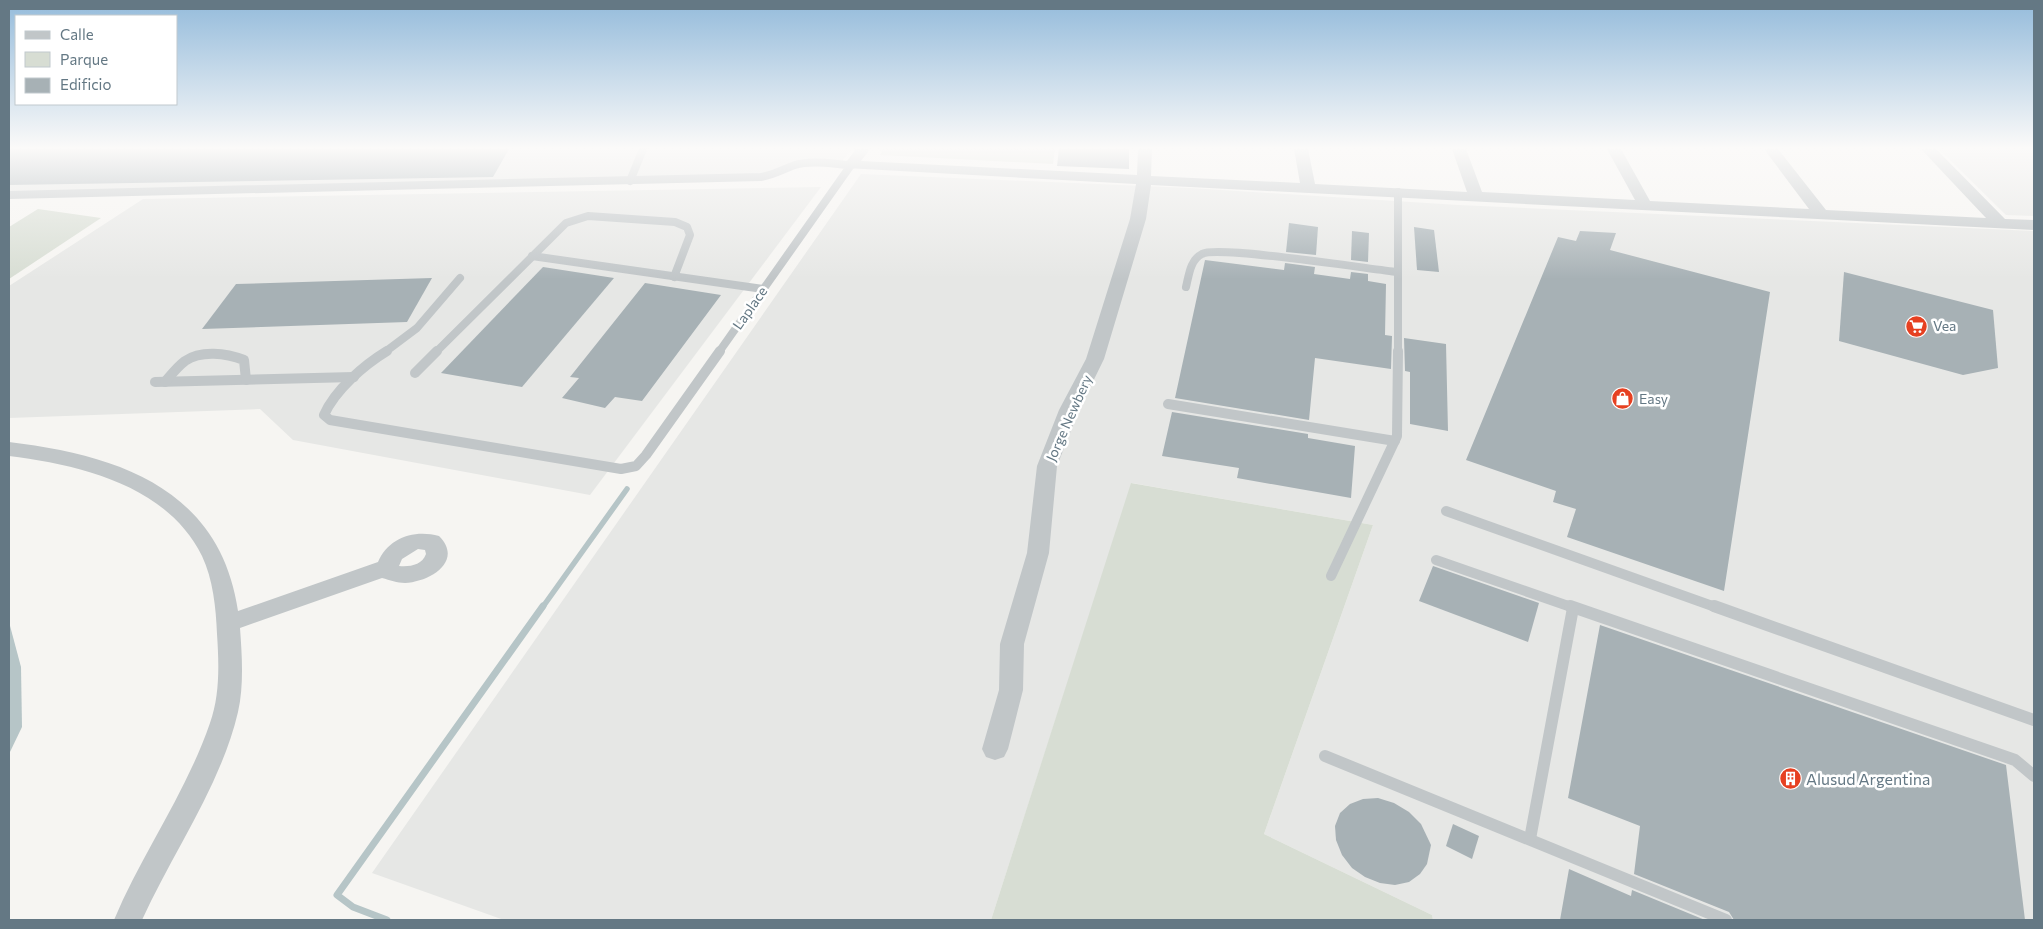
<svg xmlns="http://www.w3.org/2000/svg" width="2043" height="929" font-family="Commissioner,sans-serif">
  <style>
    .built { fill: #e6e7e5 }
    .green { fill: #d7ddd3 }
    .water { fill: #b6c5c7 }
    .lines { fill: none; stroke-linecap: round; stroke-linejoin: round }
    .stream-far1 { stroke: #b6c5c7; stroke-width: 5.5 }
    .stream { stroke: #b6c5c7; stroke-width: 7 }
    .building { fill: #a7b1b5 }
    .service-far2 { stroke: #c1c6c8; stroke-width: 8 }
    .service-far1 { stroke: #c1c6c8; stroke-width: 10 }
    .service { stroke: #c1c6c8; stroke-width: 12 }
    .minor { fill: #c1c6c8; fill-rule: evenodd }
    .labels { text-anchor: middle; stroke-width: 5; stroke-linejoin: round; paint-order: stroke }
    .street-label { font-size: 14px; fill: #647884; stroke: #fff }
    .poi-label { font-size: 14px; fill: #647884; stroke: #fff; text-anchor: start }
    .near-poi-label { font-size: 16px; fill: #647884; stroke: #fff; text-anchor: start }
  </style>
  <rect width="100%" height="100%" fill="#f6f5f2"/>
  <!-- built -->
  <g class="built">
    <polygon points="9,149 852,149 840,164 813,163 774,175 9,195"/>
    <polygon points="1939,149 2034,149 2034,216 2006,215"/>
    <polygon points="861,174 1190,188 1458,205 2034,231 2034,920 1433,920 1432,915 1264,834 1373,525 1132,483 991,920 504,920 372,873"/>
    <polygon points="821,187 590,495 293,440 260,409 9,418 9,286 143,199"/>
  </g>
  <!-- green -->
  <g class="green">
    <polygon points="883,149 1055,149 1053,164 880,155"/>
    <polygon points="38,209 101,218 9,279 9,227"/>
    <polygon points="1131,483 1373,525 1264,834 1432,915 1433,920 991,920"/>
  </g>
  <!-- water -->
  <polygon class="water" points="9,622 21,667 22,727 9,754"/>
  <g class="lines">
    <!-- stream-far1 -->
    <polyline class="stream-far1" points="542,608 627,489"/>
    <!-- stream -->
    <polyline class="stream" points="387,920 353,907 337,895 543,606"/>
  </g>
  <!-- building -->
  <g class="building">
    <polygon points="9,149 509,149 493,177 9,185"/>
    <polygon points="1059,149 1129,149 1129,169 1057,166"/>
    <polygon points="1289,223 1318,227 1316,255 1286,252"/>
    <polygon points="1414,227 1434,230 1439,272 1417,270"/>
    <polygon points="1352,231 1369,233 1368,262 1351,260"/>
    <polygon points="1580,231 1616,233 1610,250 1770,292 1724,591 1567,537 1576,509 1553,502 1556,491 1466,460 1558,237 1576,241"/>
    <polygon points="1205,260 1284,270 1285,263 1315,267 1314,274 1350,279 1351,272 1368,274 1368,281 1386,284 1385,335 1392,336 1391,369 1315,358 1309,420 1175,398"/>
    <polygon points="543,267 614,278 522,387 441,373"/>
    <polygon points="1844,272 1993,310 1998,368 1963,375 1839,341"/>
    <polygon points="432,278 407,322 202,329 236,284"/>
    <polygon points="645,283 721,295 642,401 615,397 605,408 562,398 579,378 570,377"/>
    <polygon points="1404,338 1446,344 1448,431 1410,424 1410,372 1405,371"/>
    <polygon points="1172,412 1308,434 1308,438 1355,446 1351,498 1237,478 1239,468 1162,456"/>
    <polygon points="1433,566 1539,603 1528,642 1419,601"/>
    <polygon points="1600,625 2006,765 2025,920 1734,920 1729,912 1634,874 1640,826 1568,798"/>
    <polygon points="1378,798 1394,803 1409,812 1421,824 1431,845 1427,864 1420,874 1409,882 1395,885 1380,883 1365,877 1352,868 1342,855 1336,840 1335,826 1340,813 1350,804 1363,799"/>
    <polygon points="1453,824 1479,836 1472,859 1446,846"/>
    <polygon points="1569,869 1631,896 1632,890 1705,920 1560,920"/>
  </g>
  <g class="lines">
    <!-- service-far2 -->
    <g class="service-far2">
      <polyline points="630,181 643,149"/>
      <path d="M9,195L761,177C774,175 783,169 795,165C812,160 833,164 851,165"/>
      <polyline points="532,256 763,289"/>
      <path d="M1186,287C1189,275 1190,260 1202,254C1217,245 1369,269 1397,272"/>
      <polyline points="385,352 417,328 460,278"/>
      <polyline points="436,352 566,223 588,216 675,222 687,227 690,235 674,277"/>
      <polyline points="719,352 851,165"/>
      <polyline points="1398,352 1398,192"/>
    </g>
    <!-- service-far1 -->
    <g class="service-far1">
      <path d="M387,351C364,365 335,390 324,415L330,420L621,469L636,466L646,455L720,351"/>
      <polyline points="415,373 437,351"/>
      <polyline points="155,382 354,377"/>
      <path d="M165,382C171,375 177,367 185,361C201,350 226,353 244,360L246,380"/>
      <polyline points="1168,404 1395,441"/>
      <polyline points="1446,511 1718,608"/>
      <polyline points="1436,560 1574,608"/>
      <polyline points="1331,576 1397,436 1398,351"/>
    </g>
    <!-- service -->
    <g class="service">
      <polyline points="1570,606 2015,760 2034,776"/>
      <polyline points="1714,606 2034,720"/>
      <polyline points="1325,756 1726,920"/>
      <polyline points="1530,839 1573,608"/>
    </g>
    <!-- minor -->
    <g class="minor">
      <polygon points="856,149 870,149 861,161 1137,175 1138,149 1152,149 1151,176 1300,183 1294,149 1308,149 1315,184 1467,192 1452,149 1466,149 1482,192 1635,200 1607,149 1621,149 1650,201 1809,209 1764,149 1778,149 1826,210 1986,218 1921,149 1936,149 2005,219 2034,220 2034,230 1151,185 1146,219 1104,359 1079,410 1057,466 1049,553 1024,644 1023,690 1008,749 1004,757 995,760 986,757 982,749 999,690 1000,644 1027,553 1037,466 1059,410 1086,359 1130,219 1136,184 846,168 844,165"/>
      <path d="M9,442C117,455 220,488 238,611L378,562C388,538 414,529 439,536C464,561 430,582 405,583C397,583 390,580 382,578L240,628C242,656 244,685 238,712C221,785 173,852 142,920H114C142,853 186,793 210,723C220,695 219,664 217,634C216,608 213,579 202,556C167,485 80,465 9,456ZM418,549L425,550L426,554C422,565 410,567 399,566L402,559Z"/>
    </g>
  </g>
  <!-- sky -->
  <linearGradient id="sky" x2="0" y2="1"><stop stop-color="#94bbdb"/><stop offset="0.53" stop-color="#fbfaf9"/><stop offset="1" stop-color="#fbfaf9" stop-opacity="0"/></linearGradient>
  <rect width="2043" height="279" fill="url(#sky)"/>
  <!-- icons -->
  <defs>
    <symbol id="supermarket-disc" viewBox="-11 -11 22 22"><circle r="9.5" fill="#e64021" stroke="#fff"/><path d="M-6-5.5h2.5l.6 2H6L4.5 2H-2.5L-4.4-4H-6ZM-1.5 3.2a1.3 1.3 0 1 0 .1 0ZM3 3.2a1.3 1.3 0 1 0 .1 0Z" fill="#fff"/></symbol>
    <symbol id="shop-disc" viewBox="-11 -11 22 22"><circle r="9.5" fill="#e64021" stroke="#fff"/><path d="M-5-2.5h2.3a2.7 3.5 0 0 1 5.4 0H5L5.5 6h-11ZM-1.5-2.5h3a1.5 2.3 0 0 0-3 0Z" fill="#fff"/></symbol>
    <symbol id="building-disc" viewBox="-11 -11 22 22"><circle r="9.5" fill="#e64021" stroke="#fff"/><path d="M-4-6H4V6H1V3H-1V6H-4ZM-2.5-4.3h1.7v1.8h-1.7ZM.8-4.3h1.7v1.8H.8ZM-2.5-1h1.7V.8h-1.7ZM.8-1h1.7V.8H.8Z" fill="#fff"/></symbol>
  </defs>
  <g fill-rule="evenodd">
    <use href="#supermarket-disc" x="1904" y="314" width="25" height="25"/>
    <use href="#shop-disc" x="1610" y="386" width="25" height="25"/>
    <use href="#building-disc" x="1778" y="766" width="25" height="25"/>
  </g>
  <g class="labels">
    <!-- street labels -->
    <g class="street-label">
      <text transform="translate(750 308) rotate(-55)" y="5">Laplace</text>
      <text transform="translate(1069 418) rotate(-66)" y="5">Jorge Newbery</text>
    </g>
    <!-- poi labels -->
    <g class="poi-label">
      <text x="1933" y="331">Vea</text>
      <text x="1639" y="404">Easy</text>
    </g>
    <!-- near-poi labels -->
    <g class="near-poi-label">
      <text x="1806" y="785">Alusud Argentina</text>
    </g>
  </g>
  <!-- border -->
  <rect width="2043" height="929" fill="none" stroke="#647884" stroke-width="20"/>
  <!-- legend -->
  <rect x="15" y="15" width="162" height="90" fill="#ffffff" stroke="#c1c9ce"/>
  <rect x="25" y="31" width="25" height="8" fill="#c1c6c8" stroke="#c1c9ce"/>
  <text x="60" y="40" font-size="15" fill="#647884">Calle</text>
  <rect x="25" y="52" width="25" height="15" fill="#d7ddd3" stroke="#c1c9ce"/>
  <text x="60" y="65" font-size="15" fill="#647884">Parque</text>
  <rect x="25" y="78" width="25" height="15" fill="#a7b1b5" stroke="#c1c9ce"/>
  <text x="60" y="90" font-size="15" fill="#647884">Edificio</text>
</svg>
